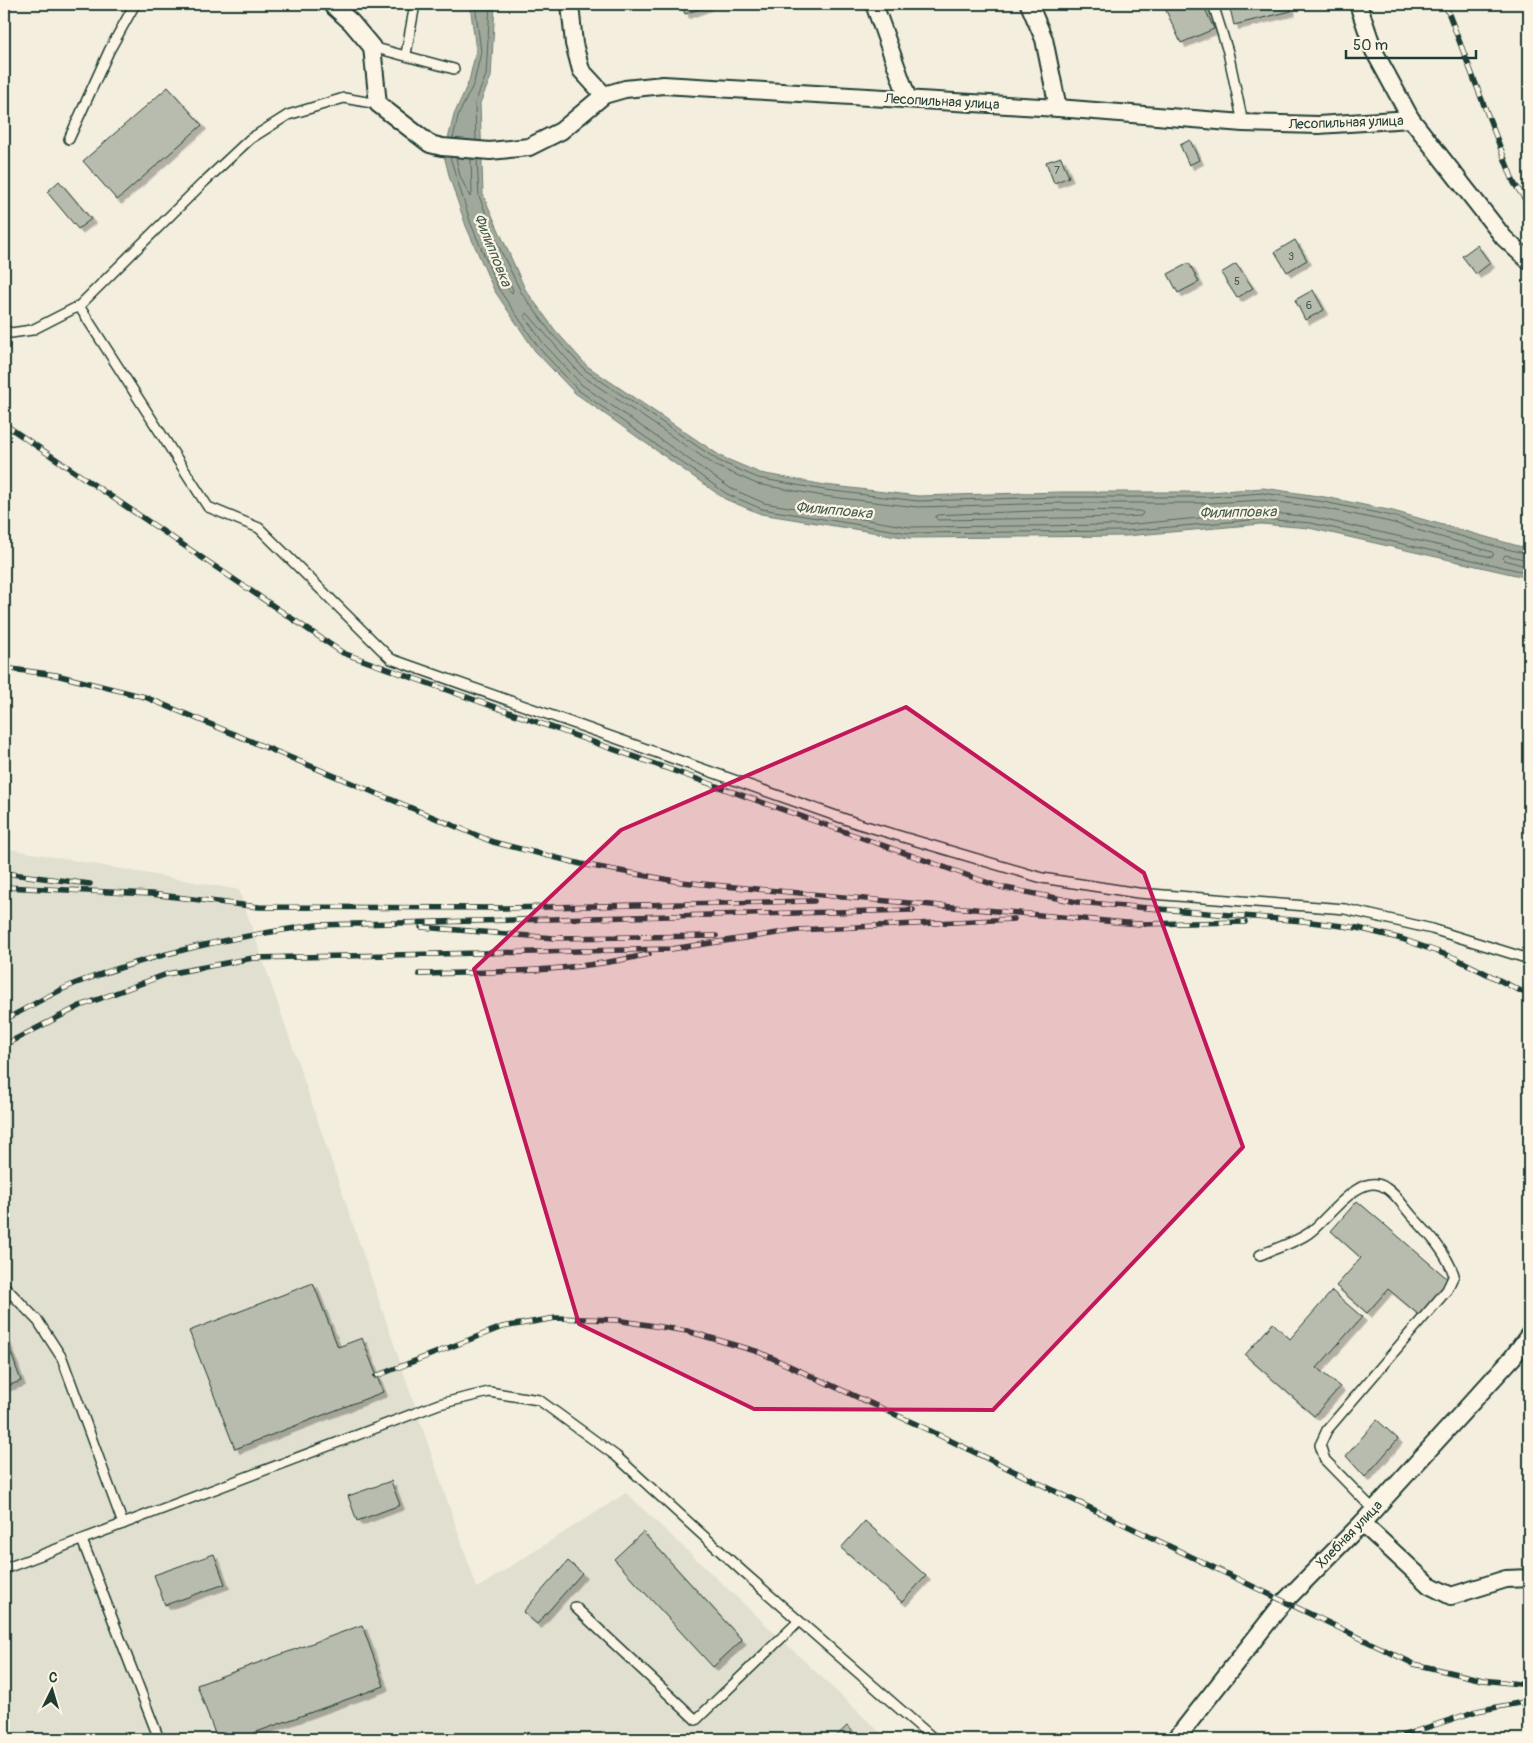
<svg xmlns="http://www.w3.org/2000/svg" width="1533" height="1743" font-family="Pangolin,sans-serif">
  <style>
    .built { fill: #e1dfd0 }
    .water { fill: #a0a89b; stroke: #6c7d72 }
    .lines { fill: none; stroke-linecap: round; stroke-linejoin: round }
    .shore { stroke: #53685d; stroke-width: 1 }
    .building { fill: #b8bcae; stroke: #1f3d34; filter: url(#shadow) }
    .lane-casing { stroke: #1f3d34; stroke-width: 12 }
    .street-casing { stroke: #1f3d34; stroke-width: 20 }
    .lane { stroke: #fcf5e5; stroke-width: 9 }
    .street { stroke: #fcf5e5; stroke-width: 16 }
    .rail-casing { stroke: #1f3d34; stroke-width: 5.5 }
    .rail { stroke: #fcf5e5; stroke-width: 4; stroke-dasharray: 11; stroke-linecap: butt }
    .marked { fill: #c2185b; fill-opacity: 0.2; stroke: #c2185b; stroke-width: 4; stroke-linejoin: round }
    .labels { text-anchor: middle; stroke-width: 4.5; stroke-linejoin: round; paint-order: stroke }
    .number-label { font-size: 11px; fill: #455d52 }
    .street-label { font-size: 14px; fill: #1f3d34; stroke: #fcf5e5 }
    .water-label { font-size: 15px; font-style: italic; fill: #465d53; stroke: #fcf5e5 }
  </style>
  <defs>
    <filter id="shadow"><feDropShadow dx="4.5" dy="4.5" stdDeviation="0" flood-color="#0004"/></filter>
  </defs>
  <rect width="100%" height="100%" fill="#f3eede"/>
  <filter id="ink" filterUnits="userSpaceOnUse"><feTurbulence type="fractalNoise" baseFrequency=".02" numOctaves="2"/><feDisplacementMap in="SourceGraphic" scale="10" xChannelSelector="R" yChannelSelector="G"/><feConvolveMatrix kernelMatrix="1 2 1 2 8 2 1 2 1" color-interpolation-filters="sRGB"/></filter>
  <g filter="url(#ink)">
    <!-- built -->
    <polygon class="built" points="4,848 239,890 477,1588 626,1493 887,1739 4,1739"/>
    <!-- water -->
    <polygon class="water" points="470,4 495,4 491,77 480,103 483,195 525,289 555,330 587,366 722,457 760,473 825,485 918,496 1061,492 1210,492 1263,488 1325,497 1393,511 1529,549 1529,578 1309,528 1261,524 1126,536 909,538 761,514 725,499 575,393 535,351 494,290 466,226 450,179 444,155 454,115 469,81 476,51"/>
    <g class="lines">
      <!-- shore -->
      <g class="shore">
        <polyline points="453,139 458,116 474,83 481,52 475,4"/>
        <polyline points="476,140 475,103 486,75 490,4"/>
        <polyline points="450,157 471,224 498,288 539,348 578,390 727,494 762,509 909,533 1125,531 1262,519 1311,523 1529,573"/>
        <polyline points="456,158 460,176 470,197 472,194 471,159"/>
        <polyline points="477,159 479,196 498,245 521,292 552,334 585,370 719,461 758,478 824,490 918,501 1061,497 1210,497 1263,493 1324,502 1392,516 1498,547 1529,554"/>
        <polygon points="495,258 498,259 513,290 512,293 504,285 494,261"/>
        <polygon points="527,313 581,375 716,466 757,484 823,496 917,507 1061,503 1211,503 1263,500 1323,508 1390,522 1492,552 1494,555 1491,557 1312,517 1262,512 1125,525 910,527 764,503 730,488 582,385 544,344 525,317"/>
        <polygon points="1061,510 1141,511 1143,513 1141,516 1125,517 938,520 935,517 938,515"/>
        <polyline points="1529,560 1505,555 1503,558 1504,560 1529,567"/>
      </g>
    </g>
    <!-- building -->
    <g class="building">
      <polygon points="681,4 706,4 707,6 685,14"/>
      <polygon points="1163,4 1203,4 1214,29 1181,43"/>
      <polygon points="1229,4 1289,4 1291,11 1234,25"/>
      <polygon points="168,87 202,125 117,200 83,161"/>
      <polygon points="1190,140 1199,160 1189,165 1180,145"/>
      <polygon points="1061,157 1069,177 1054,183 1046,162"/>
      <polygon points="59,181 91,219 78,229 47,192"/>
      <polygon points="1295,240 1307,260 1287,272 1275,252"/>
      <polygon points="1477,245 1490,263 1476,274 1462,256"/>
      <polygon points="1189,263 1199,282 1178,293 1168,274"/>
      <polygon points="1236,264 1253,288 1237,298 1221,273"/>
      <polygon points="1313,290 1324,310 1305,320 1295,300"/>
      <polygon points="1357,1201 1449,1280 1419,1315 1388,1289 1367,1313 1336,1286 1361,1258 1331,1231"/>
      <polygon points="313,1283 338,1347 362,1338 383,1392 235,1449 189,1331"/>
      <polygon points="1332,1291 1362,1317 1317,1368 1340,1387 1314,1416 1245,1355 1273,1323 1290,1339"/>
      <polygon points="4,1333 21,1381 4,1387"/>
      <polygon points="1377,1420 1398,1439 1365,1477 1346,1456"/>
      <polygon points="391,1481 400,1505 357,1521 348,1496"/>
      <polygon points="865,1521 926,1576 902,1602 841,1548"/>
      <polygon points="643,1532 742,1640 713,1667 614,1559"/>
      <polygon points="214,1554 225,1584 165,1605 154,1575"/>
      <polygon points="568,1561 582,1573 537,1624 523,1612"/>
      <polygon points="362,1625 384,1686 237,1739 217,1739 197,1685"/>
      <polygon points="847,1726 861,1739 833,1739"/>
    </g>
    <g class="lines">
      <defs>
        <g id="lane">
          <polyline points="1213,4 1228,52 1243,123"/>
          <polyline points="372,47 454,69"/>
          <polyline points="406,54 415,4"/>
          <polyline points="69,139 109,51 135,4"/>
          <polyline points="79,306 208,507 259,528 391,659 859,824 1042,878 1138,893 1345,909 1432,929 1529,959"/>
          <polyline points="4,330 11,333 32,330 79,306 204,182 250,139 288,115 344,98 378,104"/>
          <path d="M1260,1255C1276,1248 1295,1243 1309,1233C1327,1221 1360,1169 1386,1188C1396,1194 1404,1207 1412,1216C1429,1234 1446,1252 1454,1275L1447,1290L1327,1430L1320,1445L1325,1460L1374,1510"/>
          <polyline points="4,1286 38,1321 62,1358 123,1524"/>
          <polyline points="82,1540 159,1739"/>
          <polyline points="4,1569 439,1404 489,1392 539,1400 616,1456 742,1571 934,1739"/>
          <polyline points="575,1607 696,1720 799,1621"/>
        </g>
        <g id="street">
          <polyline points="331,4 351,22 372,47 378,104 430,144 442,147 490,151 529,147 561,131 604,95 625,89 663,85 1058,108 1243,123 1318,125 1411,119"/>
          <polyline points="570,4 574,44 581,70 604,95"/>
          <polyline points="874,4 908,99"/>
          <polyline points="1029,4 1044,39 1058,108"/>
          <polyline points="1358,4 1374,51 1411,119 1504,238 1529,261"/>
          <polyline points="1362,1523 1429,1585 1451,1596 1506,1579 1529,1578"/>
          <polyline points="1176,1739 1283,1603 1362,1523 1513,1357 1529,1335"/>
        </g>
      </defs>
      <!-- lane casing -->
      <use href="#lane" class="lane-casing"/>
      <!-- street casing -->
      <use href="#street" class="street-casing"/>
      <!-- lane -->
      <use href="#lane" class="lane"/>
      <!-- street -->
      <use href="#street" class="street"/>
      <defs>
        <g id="rail">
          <polyline points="1445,4 1514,183 1529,205"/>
          <polyline points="4,424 343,653 1000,887 1077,902 1303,921 1358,928 1402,939 1455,958 1529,995"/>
          <polyline points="4,668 56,675 145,697 493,842 581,864 681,882 1138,924 1245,922"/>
          <polyline points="4,873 90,884"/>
          <polyline points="4,887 151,894 259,907 505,908 814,901"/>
          <polyline points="421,927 554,938 716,936"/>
          <path d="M419,974C496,972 574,972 649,954"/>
          <path d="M4,1020C28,1008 53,992 79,982C159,952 232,937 316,925L913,910"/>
          <polyline points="4,1045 80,1006 167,974 253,958 671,949 798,930 1014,919"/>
          <polyline points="376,1376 502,1327 556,1318 616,1320 687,1331 759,1352 918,1425 1414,1664 1483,1680 1529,1685"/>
          <polyline points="1392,1739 1477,1711 1529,1701"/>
        </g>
      </defs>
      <!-- rail casing -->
      <use href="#rail" class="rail-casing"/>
      <!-- rail -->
      <use href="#rail" class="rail"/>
    </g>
  </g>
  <!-- marked area -->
  <path class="marked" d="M906,707L1144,873L1243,1147L993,1410L754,1409L579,1324L474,969L621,830Z"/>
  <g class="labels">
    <!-- number labels -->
    <g class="number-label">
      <text x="1057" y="174">7</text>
      <text x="1291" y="260">3</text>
      <text x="1237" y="285">5</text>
      <text x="1309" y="309">6</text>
    </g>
    <!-- street labels -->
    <g class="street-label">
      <text transform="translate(942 101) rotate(3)" y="5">Лесопильная улица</text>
      <text transform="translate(1346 122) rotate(-2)" y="5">Лесопильная улица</text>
      <text transform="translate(1349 1534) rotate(-46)" y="5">Хлебная улица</text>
    </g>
    <!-- water labels -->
    <g class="water-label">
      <text transform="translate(493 250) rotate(68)" y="5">Филипповка</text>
      <text transform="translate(834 510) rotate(5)" y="5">Филипповка</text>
      <text transform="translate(1238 512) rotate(-1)" y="5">Филипповка</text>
    </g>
  </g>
  <!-- margin -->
  <rect width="1533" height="1743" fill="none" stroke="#fcf5e5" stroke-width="20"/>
  <rect x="10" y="10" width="1513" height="1723" fill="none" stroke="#1f3d34" stroke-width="2" filter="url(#ink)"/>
  <!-- north arrow -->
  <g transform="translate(52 1690) rotate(5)" stroke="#fcf5e5" stroke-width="4" paint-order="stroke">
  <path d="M0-4L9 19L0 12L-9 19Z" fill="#1f3d34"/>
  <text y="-8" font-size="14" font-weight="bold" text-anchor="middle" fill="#1f3d34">С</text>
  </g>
  <!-- scale -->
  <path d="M1346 50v8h130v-8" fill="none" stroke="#1f3d34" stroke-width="2.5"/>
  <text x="1353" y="50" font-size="15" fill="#1f3d34" stroke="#fcf5e5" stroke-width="4" paint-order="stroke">50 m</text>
</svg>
